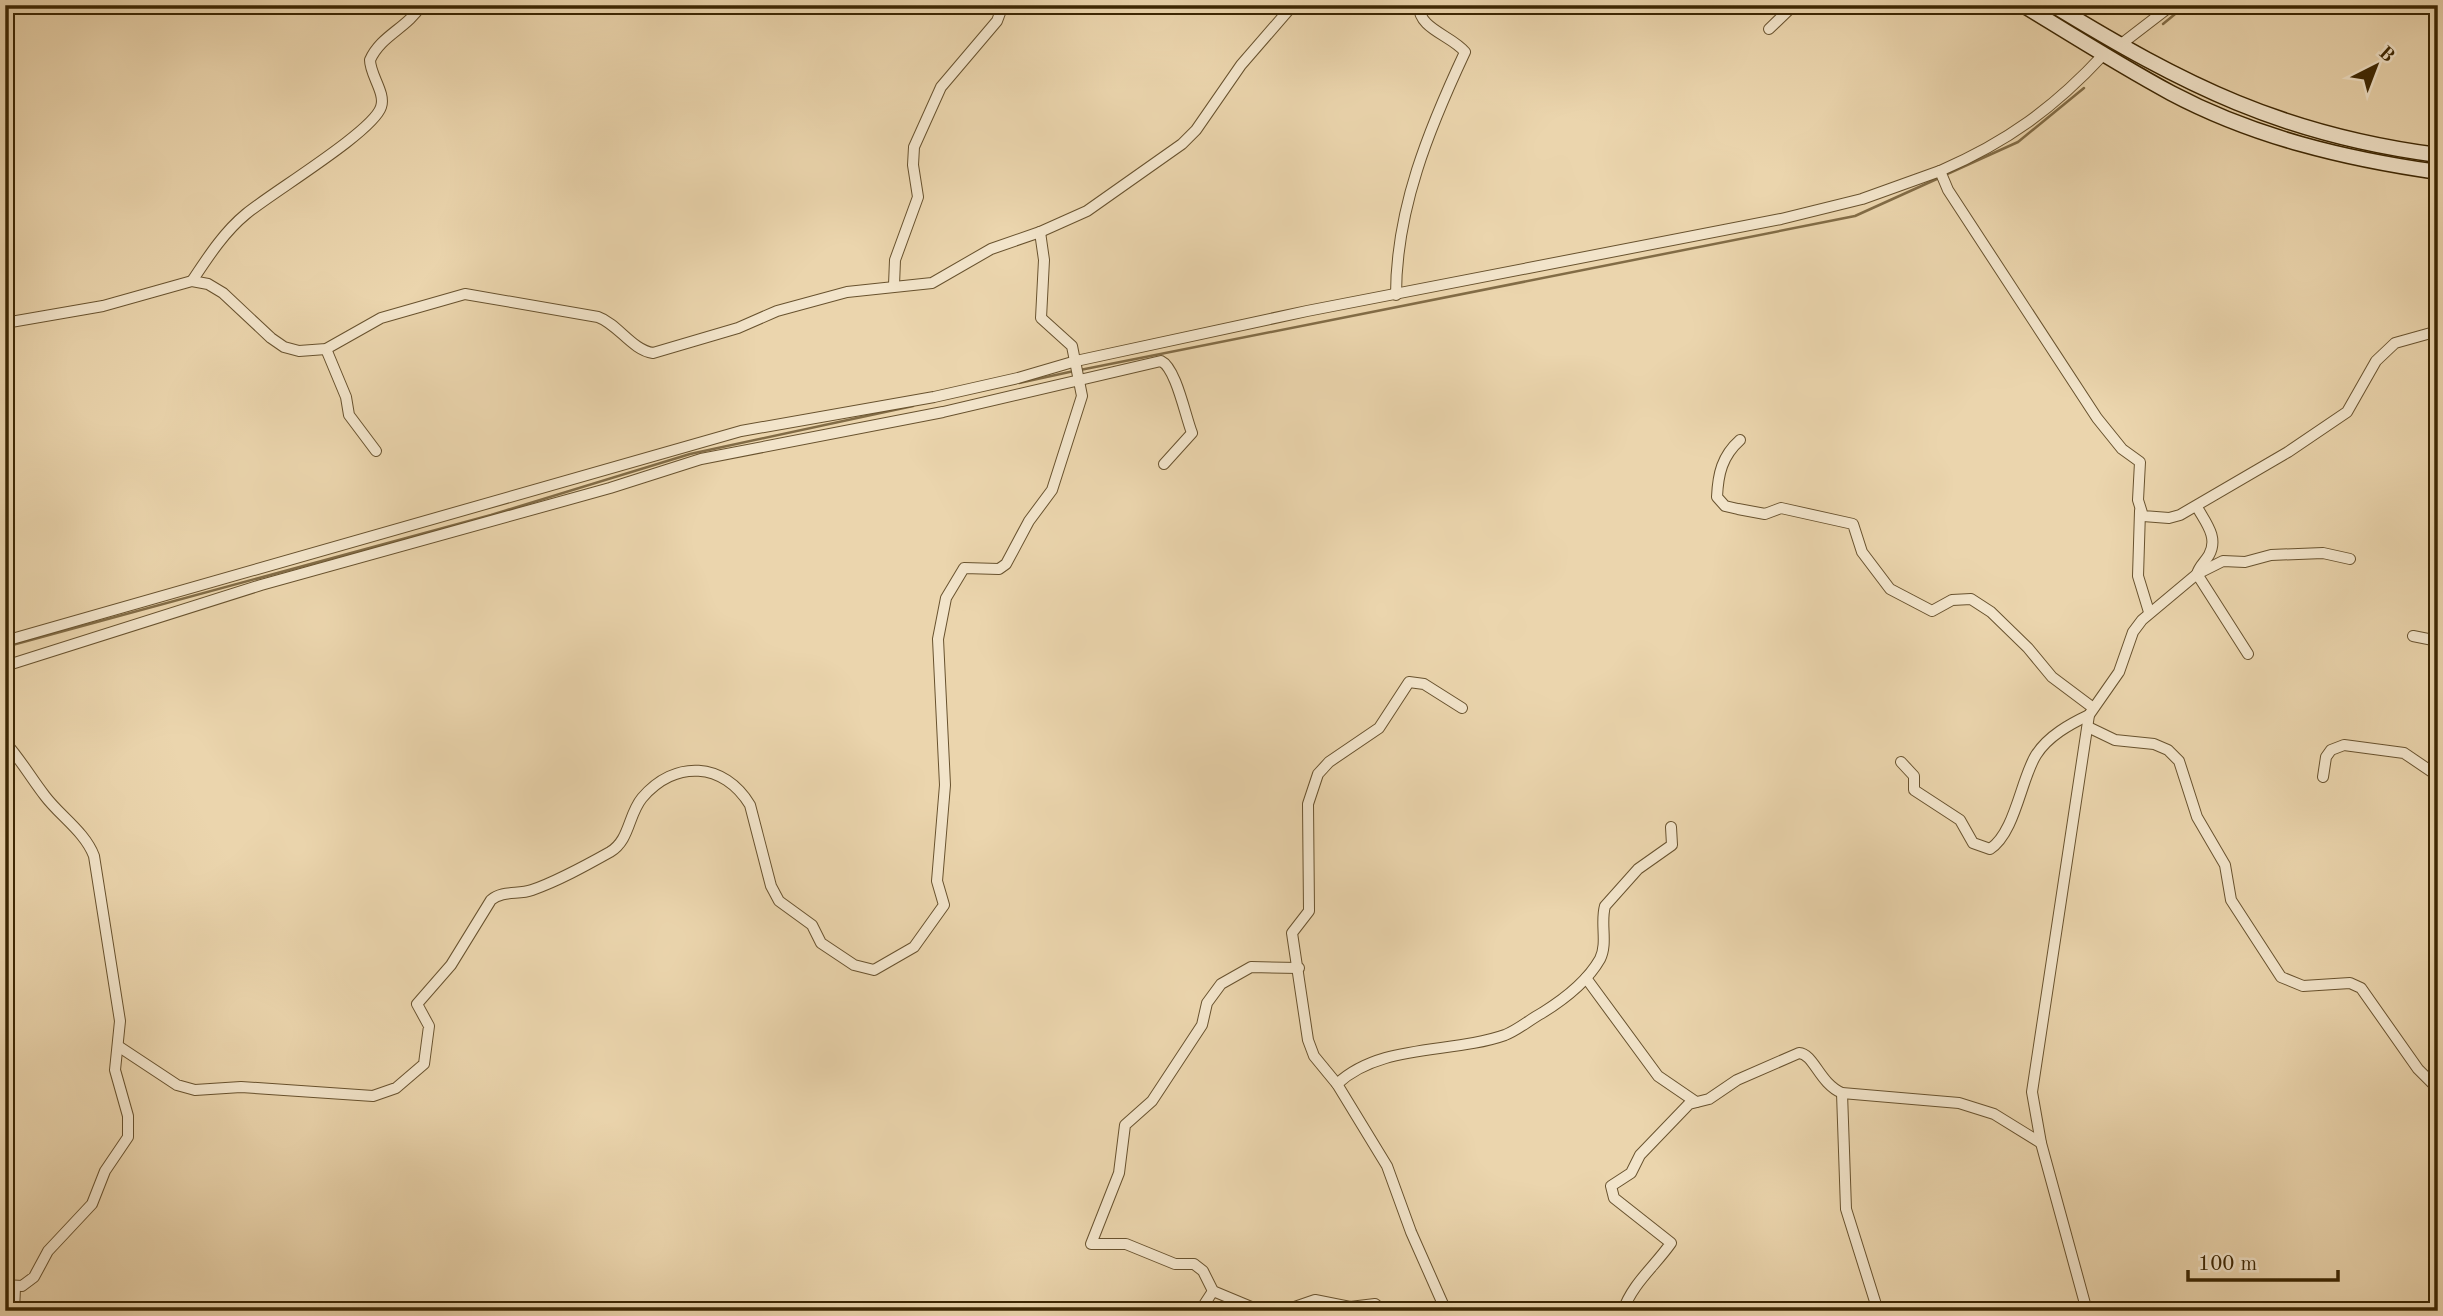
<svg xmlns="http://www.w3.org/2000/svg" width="2443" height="1316" font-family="'Old Standard TT',serif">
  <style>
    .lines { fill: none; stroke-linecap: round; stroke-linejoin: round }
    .stream { stroke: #826c46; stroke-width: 2.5 }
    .street-casing { stroke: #68522e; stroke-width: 12 }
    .secondary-casing { stroke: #3d2703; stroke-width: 17 }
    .street { stroke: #f2e4ca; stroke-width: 10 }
    .secondary { stroke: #f2e4ca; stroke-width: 14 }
  </style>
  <rect width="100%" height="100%" fill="#ebd5ad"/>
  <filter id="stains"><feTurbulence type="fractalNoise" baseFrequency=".00286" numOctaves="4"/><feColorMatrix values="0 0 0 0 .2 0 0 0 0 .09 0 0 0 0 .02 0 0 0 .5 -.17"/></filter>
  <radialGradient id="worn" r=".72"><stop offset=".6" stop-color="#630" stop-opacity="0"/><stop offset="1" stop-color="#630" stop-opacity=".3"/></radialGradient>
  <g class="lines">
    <!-- stream -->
    <g class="stream">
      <polyline points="2163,24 2186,5"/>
      <polyline points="1945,175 2018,142 2084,88"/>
      <polyline points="1080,370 1855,216 1939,178"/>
      <polyline points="1019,383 1074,371"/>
      <polyline points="5,647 491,515 690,454 913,406"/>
    </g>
    <defs>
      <g id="street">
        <polyline points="1769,29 1794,5"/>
        <polyline points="2120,45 2172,5"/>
        <path d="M2104,54C2054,108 2007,142 1940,171L1948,190L2097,418L2122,449L2140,462L2138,500L2143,516L2169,518L2180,515L2288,452L2347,412L2376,361L2395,343L2438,331"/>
        <path d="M192,281C208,257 224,232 246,214C271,193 373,132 381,107C386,93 370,75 370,60C381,35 408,28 421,5"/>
        <polyline points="894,285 895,260 918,197 913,165 914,147 941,87 997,21 1003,5"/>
        <path d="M1396,295C1396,209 1429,129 1465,52C1451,35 1418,29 1419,5"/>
        <path d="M5,323L103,306L192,281L208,284L223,293L271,338L284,347L299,351L326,349L381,318L465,294L598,317C618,324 632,350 653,353L738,328L777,311L847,292L932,283L991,249L1040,232L1087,211L1182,144L1196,130L1241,65L1293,5"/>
        <polyline points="326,349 346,397 349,415 376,451"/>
        <path d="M1740,440C1722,456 1718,474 1717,497L1725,506L1738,509L1765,514L1781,508L1853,524L1862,552L1890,589L1932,611L1952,600L1971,599L1991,612L2028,648L2052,677L2092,707"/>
        <path d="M2197,507C2205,522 2219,537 2209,555C2205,562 2199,566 2197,574L2248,654"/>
        <polyline points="2140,511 2138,576 2149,612"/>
        <polyline points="2413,636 2438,641"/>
        <polyline points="5,641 741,431 934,397 1018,378 1076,361 1307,311 1781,219 1862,199 1940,171"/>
        <path d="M5,666L261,585L610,488L701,459L943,412L1161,361C1176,368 1185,415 1192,433L1164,464"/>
        <polyline points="2088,727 2115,740 2154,744 2168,750 2179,761 2197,817 2225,865 2231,900 2281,977 2303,986 2350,983 2361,988 2418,1069 2438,1089"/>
        <path d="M5,742C21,760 31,778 45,796C60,816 85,832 94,856L120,1021L115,1070L128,1116V1137L105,1171L92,1204L48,1251L34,1277L22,1286L5,1285"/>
        <path d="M1901,762L1914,776V790L1960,820L1973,843L1990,849C2015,833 2021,779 2036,755C2048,736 2070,724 2089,715"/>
        <polyline points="2323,777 2326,757 2331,750 2344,745 2404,753 2438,776"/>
        <polyline points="1586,978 1658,1076 1696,1102"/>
        <path d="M118,1046L177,1085L195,1090L241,1087L373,1096L396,1088L424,1064L429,1026L417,1004L451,965L491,900C503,890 518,895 532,890C558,881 585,866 610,852C630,840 628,815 642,798C675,759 724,762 750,805L771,886L779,901L812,925L821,943L854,965L874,970L914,947L944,905L937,881L945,785L938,639L946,598L964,568L999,569L1006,564L1029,521L1052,490L1082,396L1072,346L1041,318L1044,260L1040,232"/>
        <path d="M1337,1084C1381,1043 1451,1054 1505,1035C1518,1030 1529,1020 1542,1013C1563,1000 1587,982 1600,959C1608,943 1600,923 1605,906L1638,869L1672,845L1671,827"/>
        <polyline points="1842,1093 1846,1209 1878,1311"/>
        <polyline points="14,1311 15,1288"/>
        <polyline points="1200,1311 1213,1291"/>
        <polyline points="1261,1311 1213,1291 1203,1271 1194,1264 1175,1264 1126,1244 1091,1244 1119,1173 1125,1125 1152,1101 1202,1025 1207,1003 1221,984 1251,967 1299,968"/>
        <polyline points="1283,1311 1315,1300 1350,1307 1375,1304 1384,1311"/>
        <polyline points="1446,1311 1411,1232 1387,1166 1337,1084 1314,1056 1308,1040 1292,933 1309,911 1308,804 1318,774 1329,762 1379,728 1409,682 1424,684 1462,708"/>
        <path d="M1623,1311C1632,1284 1655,1266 1671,1243L1614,1198L1611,1186L1631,1173L1640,1155L1689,1104L1709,1099L1737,1080L1799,1053C1814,1054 1819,1083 1842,1093L1959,1103L1994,1114L2041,1143"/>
        <polyline points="2087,1311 2041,1143 2032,1092 2089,715 2119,672 2133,632 2142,620 2197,574 2223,561 2245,562 2271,555 2323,553 2350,559"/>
      </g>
      <g id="secondary">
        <path d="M2023,5C2072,35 2121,66 2171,93C2254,137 2346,159 2438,172"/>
        <path d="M2053,5C2184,85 2283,135 2438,155"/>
      </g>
    </defs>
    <!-- street casing -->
    <use href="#street" class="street-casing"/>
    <!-- secondary casing -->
    <use href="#secondary" class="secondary-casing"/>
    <!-- street -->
    <use href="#street" class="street"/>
    <!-- secondary -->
    <use href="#secondary" class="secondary"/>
  </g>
  <!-- margin -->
  <rect width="2443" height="1316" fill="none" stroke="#ebd5ad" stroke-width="28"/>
  <rect x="7" y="7" width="2429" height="1302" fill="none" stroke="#3d2703" stroke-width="3.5"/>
  <rect x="14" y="14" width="2415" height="1288" fill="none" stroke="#3d2703" stroke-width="2"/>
  <!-- north arrow -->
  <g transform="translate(2376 66) rotate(42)" stroke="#f2e4ca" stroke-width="5" paint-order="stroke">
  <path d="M0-5L12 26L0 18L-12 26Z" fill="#3d2703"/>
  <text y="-10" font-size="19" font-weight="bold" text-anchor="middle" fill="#3d2703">B</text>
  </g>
  <!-- scale -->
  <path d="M2188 1270v10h150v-10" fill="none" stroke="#3d2703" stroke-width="3.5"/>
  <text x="2198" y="1270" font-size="21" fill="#3d2703" stroke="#f2e4ca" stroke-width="5" paint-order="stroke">100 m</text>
  <rect width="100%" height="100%" filter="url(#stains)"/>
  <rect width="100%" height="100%" fill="url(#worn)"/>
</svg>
